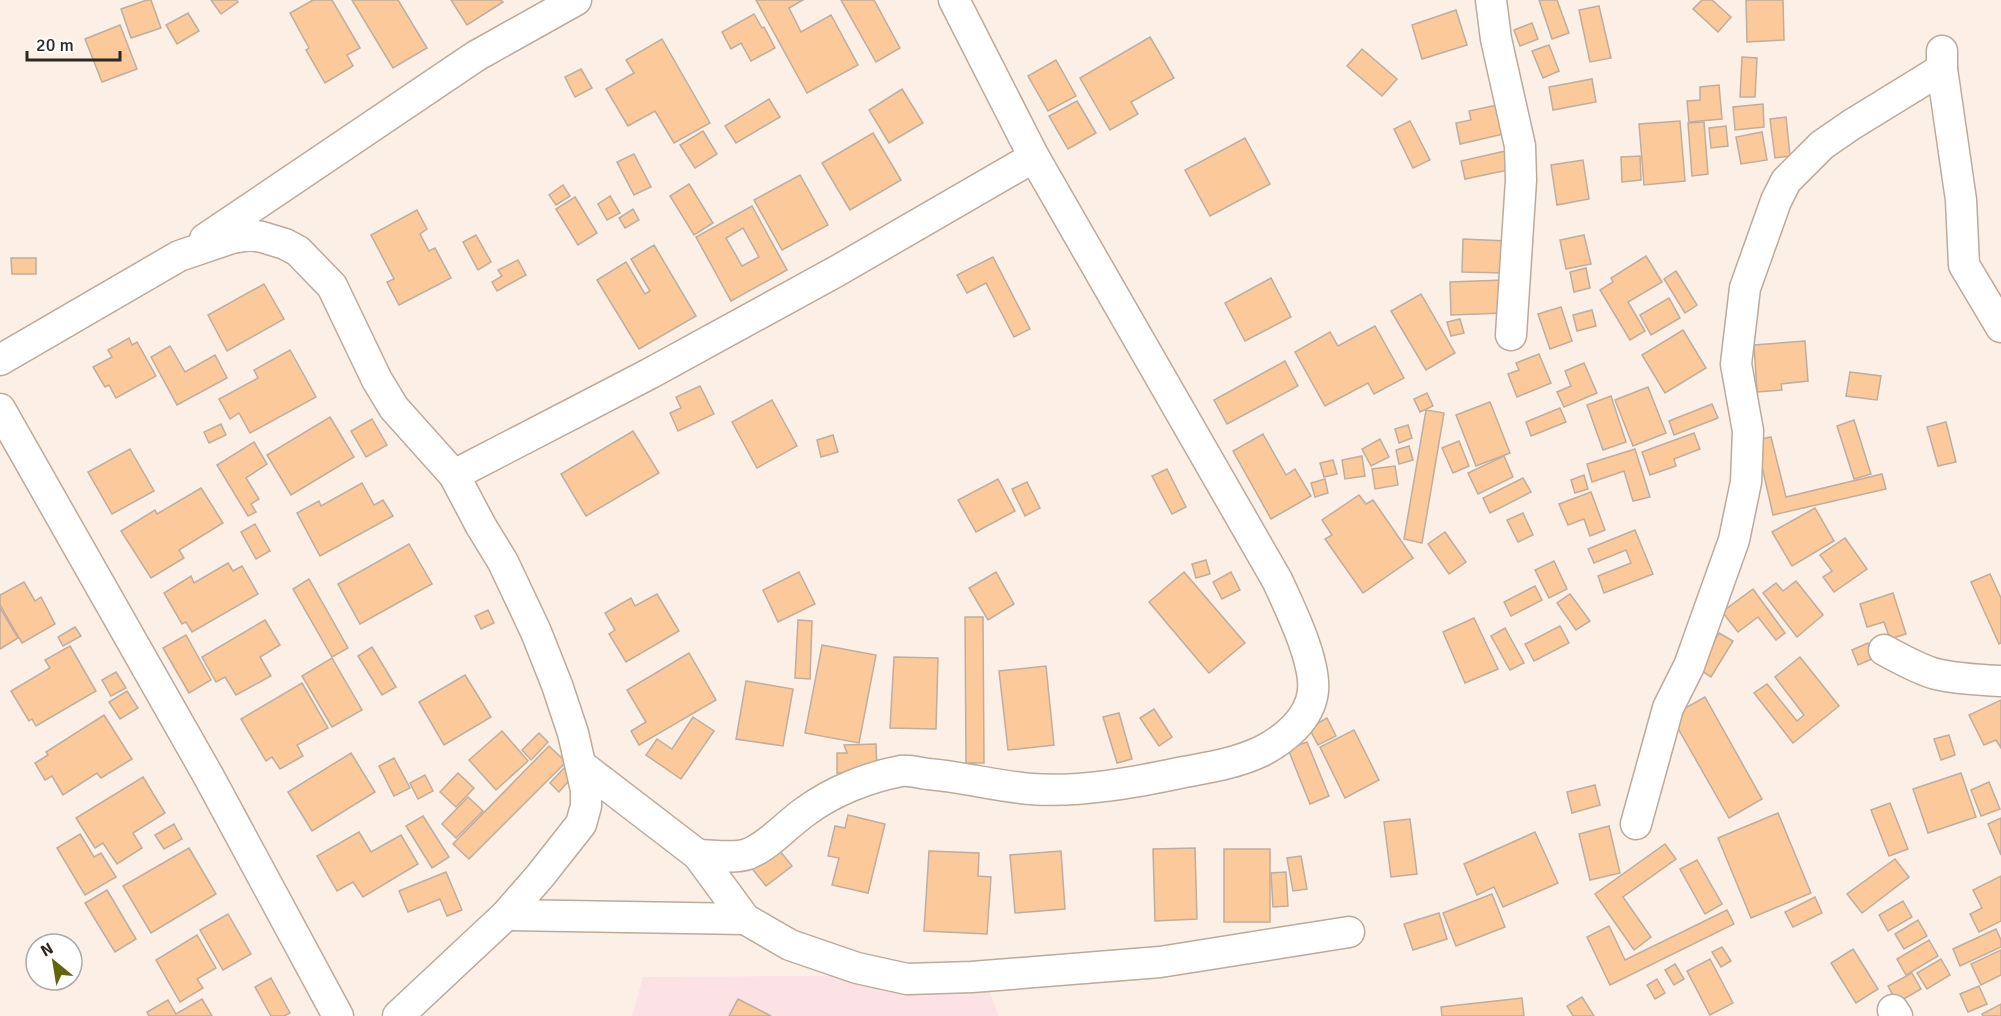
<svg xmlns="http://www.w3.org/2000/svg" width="2001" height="1016" font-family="Signika,sans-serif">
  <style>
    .education { fill: #fce1e5 }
    .building { fill: #fcc99b; stroke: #bfad9d; stroke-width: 1.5; fill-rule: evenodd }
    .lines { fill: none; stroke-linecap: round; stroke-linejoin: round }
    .minor-casing { stroke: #bcaa9a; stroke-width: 33 }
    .minor { stroke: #fff; stroke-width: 30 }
  </style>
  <rect width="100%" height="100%" fill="#fcf0e6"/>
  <!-- education -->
  <polygon class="education" points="983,975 999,1016 632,1016 643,977"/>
  <!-- building -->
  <g class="building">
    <polygon points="147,0 151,0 161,28 131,38 121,9"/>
    <polygon points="211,0 237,0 238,2 221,14"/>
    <polygon points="313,0 332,0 360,48 347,55 353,66 325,83 306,50 309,48 290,13"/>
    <polygon points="352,0 398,0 427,48 393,68"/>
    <polygon points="451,0 501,0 503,2 467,25"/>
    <polygon points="756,0 803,0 789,8 801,32 831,15 858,65 807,93"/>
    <polygon points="841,0 874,0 900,48 876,62"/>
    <polygon points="1539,0 1557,0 1569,33 1552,39"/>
    <polygon points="1702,0 1712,0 1731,17 1718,32 1693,9"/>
    <polygon points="1746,0 1783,0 1784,40 1747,42"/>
    <polygon points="1599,6 1611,58 1590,62 1579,10"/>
    <polygon points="1456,10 1467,45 1422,59 1412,25"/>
    <polygon points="188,13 199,31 177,44 166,25"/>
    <polygon points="754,14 762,28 764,27 775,48 751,61 741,43 731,49 722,32"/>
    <polygon points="1532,23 1538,39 1520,46 1514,30"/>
    <polygon points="120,25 137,69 102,82 85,39"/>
    <polygon points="1150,37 1174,78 1131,102 1138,114 1110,130 1080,78"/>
    <polygon points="662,39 710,123 674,143 655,111 628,126 606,89 634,73 626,60"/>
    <polygon points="1549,45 1559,71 1543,78 1532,51"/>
    <polygon points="1362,49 1397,79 1382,96 1347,66"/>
    <polygon points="1742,57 1757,58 1755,97 1740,97"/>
    <polygon points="1056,60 1076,96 1048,111 1028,76"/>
    <polygon points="581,69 592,88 575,97 565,77"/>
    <polygon points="1592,79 1596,102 1553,110 1549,87"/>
    <polygon points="1719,85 1722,119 1689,122 1687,101 1700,100 1700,87"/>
    <polygon points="902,89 923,123 889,143 869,110"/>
    <polygon points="769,99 780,117 736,143 725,126"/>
    <polygon points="1077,101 1096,133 1068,149 1049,116"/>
    <polygon points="1502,104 1508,133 1460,144 1456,123 1471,120 1469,111"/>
    <polygon points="1763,104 1764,127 1735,130 1733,107"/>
    <polygon points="1786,117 1790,156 1775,158 1770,119"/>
    <polygon points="1410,121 1430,160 1413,168 1394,129"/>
    <polygon points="1680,121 1685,181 1644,185 1639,124"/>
    <polygon points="1704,122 1708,174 1692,176 1688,123"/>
    <polygon points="1726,126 1728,146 1711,148 1709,128"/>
    <polygon points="703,131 717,154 695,168 680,145"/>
    <polygon points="1762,132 1767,160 1741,164 1736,137"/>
    <polygon points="873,133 901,180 850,210 822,163"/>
    <polygon points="1245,138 1270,184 1210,216 1185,170"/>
    <polygon points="1510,150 1513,169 1465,179 1461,161"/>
    <polygon points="634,154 651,187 634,195 617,162"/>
    <polygon points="1640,156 1641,180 1622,182 1621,157"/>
    <polygon points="1583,160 1589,199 1557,205 1551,165"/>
    <polygon points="800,175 828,225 782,250 754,200"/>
    <polygon points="689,184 713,223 694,235 670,196"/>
    <polygon points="563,185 570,196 556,205 549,195"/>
    <polygon points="610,196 620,213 607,220 598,204"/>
    <polygon points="575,197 597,233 578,245 556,209"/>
    <path d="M752,206L787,270L731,301L696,237ZM743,228L759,257L742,266L726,238Z"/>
    <polygon points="633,209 639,220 625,228 619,218"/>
    <polygon points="417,210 427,229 420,234 429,251 435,248 451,278 399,305 387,282 394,279 371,235"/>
    <polygon points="476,235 491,262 478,270 463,242"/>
    <polygon points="1584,235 1591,264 1566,269 1560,240"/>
    <polygon points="1463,239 1507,241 1505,273 1462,272"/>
    <polygon points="654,245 696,316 639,349 597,280 626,262 645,294 650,291 631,259"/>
    <polygon points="1646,256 1662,282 1628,302 1645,331 1630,340 1600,290 1613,282 1611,278"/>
    <polygon points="993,257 1030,329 1014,337 986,283 967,293 957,275"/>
    <polygon points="11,258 36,258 36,274 12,274"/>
    <polygon points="518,260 526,275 497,291 492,282 502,276 498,270"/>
    <polygon points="1586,268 1590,288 1574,292 1570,272"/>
    <polygon points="1676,271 1697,305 1685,313 1664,279"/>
    <polygon points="1271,278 1291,317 1245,341 1225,303"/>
    <polygon points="1503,280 1503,313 1451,315 1450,282"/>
    <polygon points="264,284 284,319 227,351 208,315"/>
    <polygon points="1421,294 1455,353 1426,370 1391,311"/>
    <polygon points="1669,298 1680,318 1651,335 1640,315"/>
    <polygon points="1561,307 1572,341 1550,349 1538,314"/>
    <polygon points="1592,310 1596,326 1577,331 1573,315"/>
    <polygon points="1460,319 1464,333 1451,336 1447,322"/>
    <polygon points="1375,326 1404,378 1374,394 1368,383 1325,406 1295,352 1330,332 1338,346"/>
    <polygon points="1683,330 1706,368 1665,393 1642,355"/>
    <polygon points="129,338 132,345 137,342 156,376 116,398 109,385 105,387 93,367 112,357 108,350"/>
    <polygon points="1805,341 1808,381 1781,384 1782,390 1757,392 1754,345"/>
    <polygon points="170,346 185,372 215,355 227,378 177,405 151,357"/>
    <polygon points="290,350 316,397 250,433 239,413 230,419 219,399 258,378 254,370"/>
    <polygon points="1539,354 1551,383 1517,397 1508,374 1519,370 1516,363"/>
    <polygon points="1285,361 1298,386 1227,424 1214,400"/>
    <polygon points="1584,363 1597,393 1564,407 1557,392 1571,386 1565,371"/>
    <polygon points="1850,372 1881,376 1877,400 1846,396"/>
    <polygon points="700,386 714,414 678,431 670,413 681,408 676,397"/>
    <polygon points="1648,387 1666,433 1633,446 1615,400"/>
    <polygon points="1427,393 1433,406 1420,412 1414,399"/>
    <polygon points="1611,396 1626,442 1603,450 1587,405"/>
    <polygon points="772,400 797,446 757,468 732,422"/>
    <polygon points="1490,402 1510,453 1476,466 1456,415"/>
    <polygon points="1712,404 1718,418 1674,435 1669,421"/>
    <polygon points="1560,408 1566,422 1531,436 1526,422"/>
    <polygon points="1426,410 1444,413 1422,543 1404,539"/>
    <polygon points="330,417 354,457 291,495 267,455"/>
    <polygon points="372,419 387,445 366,457 351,431"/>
    <polygon points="1854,420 1871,474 1854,479 1837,426"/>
    <polygon points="1946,422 1956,462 1938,466 1927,427"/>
    <polygon points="221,424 226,435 209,443 204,432"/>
    <polygon points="1408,425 1412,438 1399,443 1395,429"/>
    <polygon points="633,431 659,473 586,516 561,474"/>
    <polygon points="1694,433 1700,449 1674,459 1676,466 1650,475 1642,452"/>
    <polygon points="1263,434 1286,475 1295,469 1311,496 1271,519 1233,451"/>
    <polygon points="833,435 838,452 821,457 817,440"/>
    <polygon points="1771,437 1786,497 1882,474 1886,489 1773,515 1756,440"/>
    <polygon points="1380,439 1389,457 1371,466 1362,449"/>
    <polygon points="1459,441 1469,466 1453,473 1442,448"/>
    <polygon points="254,442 267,464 246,478 259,499 251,504 256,512 248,516 217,465"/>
    <polygon points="1409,446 1413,460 1399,464 1396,450"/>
    <polygon points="130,449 154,491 112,514 88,472"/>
    <polygon points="1635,449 1650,497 1633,501 1624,471 1592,482 1587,464"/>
    <polygon points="1362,456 1365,476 1345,479 1342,460"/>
    <polygon points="1504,456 1513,477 1478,494 1468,473"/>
    <polygon points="1333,460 1337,474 1324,477 1320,463"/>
    <polygon points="1395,466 1398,485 1375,489 1372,469"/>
    <polygon points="1167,469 1186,507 1172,514 1152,476"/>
    <polygon points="1584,475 1588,489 1575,493 1571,480"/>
    <polygon points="1523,478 1531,492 1490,513 1483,498"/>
    <polygon points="998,479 1015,511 976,532 958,500"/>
    <polygon points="1325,479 1328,493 1315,497 1311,483"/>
    <polygon points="1027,482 1040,508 1025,516 1012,489"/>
    <polygon points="362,483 374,505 383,500 393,516 320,556 297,513 319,501 321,506"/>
    <polygon points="201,488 223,523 179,550 184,558 151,578 121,531 155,510 157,514"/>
    <polygon points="1591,492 1605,530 1590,536 1584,519 1568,525 1559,504"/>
    <polygon points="1359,495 1366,504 1373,500 1413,558 1363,593 1325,539 1332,535 1322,520"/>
    <polygon points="1815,508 1834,541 1792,566 1772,532"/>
    <polygon points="1523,513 1533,535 1518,542 1507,520"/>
    <polygon points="255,524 270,551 256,559 241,532"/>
    <polygon points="1635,530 1653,574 1604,593 1598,576 1631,563 1626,550 1594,563 1588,549"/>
    <polygon points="1445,532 1466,562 1449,574 1428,544"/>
    <polygon points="1845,538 1867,569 1834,592 1823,577 1832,571 1820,555"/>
    <polygon points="409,544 432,584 360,624 338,584"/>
    <polygon points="1206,560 1210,574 1196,578 1192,564"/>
    <polygon points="1554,561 1567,589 1549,598 1535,570"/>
    <polygon points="228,563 233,571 242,566 258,594 192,632 186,622 182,624 164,593 191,576 194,583"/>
    <polygon points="799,572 815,604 778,622 763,590"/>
    <polygon points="996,572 1014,604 988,620 969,588"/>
    <polygon points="1184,572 1245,643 1209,673 1149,602"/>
    <polygon points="1231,572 1240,590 1222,599 1213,582"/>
    <polygon points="1990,574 2001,598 2001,643 1999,644 1971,582"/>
    <polygon points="309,579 348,648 332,657 293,589"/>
    <polygon points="1796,581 1823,615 1797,637 1763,593 1776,583 1783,591"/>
    <polygon points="24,582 35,601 41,597 55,624 22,643 0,605 0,595"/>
    <polygon points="1535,586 1542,600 1511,616 1504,602"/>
    <polygon points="1753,589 1785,633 1776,640 1758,617 1738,632 1722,612"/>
    <polygon points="1893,593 1906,634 1890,639 1884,622 1867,627 1860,604"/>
    <polygon points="657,594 679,631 626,662 609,634 615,630 605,613 631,598 635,606"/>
    <polygon points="1570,594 1590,621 1576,630 1557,603"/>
    <polygon points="0,608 18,638 0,649"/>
    <polygon points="488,610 494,623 481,629 475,616"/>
    <polygon points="965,617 983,617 984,763 966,763"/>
    <polygon points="1474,618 1498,669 1465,683 1443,632"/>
    <polygon points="265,620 280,645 260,657 271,676 236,695 225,677 216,682 202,657"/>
    <polygon points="798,620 812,621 810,679 795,678"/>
    <polygon points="1560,626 1569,643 1534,661 1525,644"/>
    <polygon points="75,627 81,636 63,646 58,637"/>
    <polygon points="1505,628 1524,663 1510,670 1491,636"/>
    <polygon points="1719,633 1733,641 1711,677 1697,668"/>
    <polygon points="186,635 211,680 189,693 163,648"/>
    <polygon points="1868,643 1874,658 1858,665 1852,650"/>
    <polygon points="822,645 876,655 859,743 805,733"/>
    <polygon points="70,646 96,691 36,726 32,719 29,721 11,691 50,668 45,660"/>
    <polygon points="372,647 396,687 382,695 358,656"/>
    <polygon points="689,653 716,700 639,745 631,731 646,722 627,690"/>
    <polygon points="894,657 938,658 936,729 890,728"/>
    <polygon points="1800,657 1839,706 1793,743 1754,693 1767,684 1797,721 1804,715 1775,677"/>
    <polygon points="332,658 362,710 332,727 302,676"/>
    <polygon points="1046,666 1054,745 1008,750 999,671"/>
    <polygon points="116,672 126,688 111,696 102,680"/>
    <polygon points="465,675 491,717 444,745 419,702"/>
    <polygon points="746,681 793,689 783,746 736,739"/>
    <polygon points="302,683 328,728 297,745 303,756 280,769 272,757 266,761 241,719"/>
    <polygon points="127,691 138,708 120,719 109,702"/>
    <polygon points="1705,697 1762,799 1729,818 1671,716"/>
    <polygon points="2001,700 2001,748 1996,740 1984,745 1969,715"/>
    <polygon points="1154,709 1172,737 1159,746 1140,718"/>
    <polygon points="1119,713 1132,759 1117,763 1103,717"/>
    <polygon points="104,715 132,759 101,778 97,773 63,795 52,776 45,780 35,763 48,755 46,752"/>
    <polygon points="693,717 714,731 681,779 646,755 657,739 672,749"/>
    <polygon points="1327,718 1336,736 1318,745 1309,728"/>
    <polygon points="1354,730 1379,780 1345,798 1320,747"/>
    <polygon points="502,731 528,761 496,790 469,760"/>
    <polygon points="539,733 548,742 531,760 522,750"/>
    <polygon points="1949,735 1955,755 1941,760 1934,739"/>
    <polygon points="1307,742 1329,796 1310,804 1288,749"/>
    <polygon points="876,744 877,772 837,773 837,753 847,753 844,745"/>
    <polygon points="549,746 566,762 469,859 453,844"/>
    <polygon points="351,753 375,792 312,831 288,792"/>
    <polygon points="394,758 410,788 394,796 379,766"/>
    <polygon points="565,767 574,775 559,792 550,783"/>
    <polygon points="458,773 474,788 456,807 440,792"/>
    <polygon points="1961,773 1976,817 1928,833 1913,789"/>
    <polygon points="425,775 433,791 418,799 410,783"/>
    <polygon points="143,777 165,813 133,833 142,848 117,864 103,843 95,848 76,818"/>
    <polygon points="1989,782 2000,809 1981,816 1971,790"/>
    <polygon points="1595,785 1600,805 1572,813 1567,792"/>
    <polygon points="468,797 483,811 456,838 442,824"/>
    <polygon points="1890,803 1908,849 1889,856 1871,810"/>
    <polygon points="1778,813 1811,893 1751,918 1718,838"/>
    <polygon points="848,815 885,824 868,893 832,885 839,858 828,856 835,826 845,828"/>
    <polygon points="423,816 449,857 432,868 406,826"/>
    <polygon points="2001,818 2001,855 1988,824"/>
    <polygon points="1410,819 1417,874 1391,877 1384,822"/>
    <polygon points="174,824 182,839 164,849 155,835"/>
    <polygon points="1609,826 1620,873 1590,880 1579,834"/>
    <polygon points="359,832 371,852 401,835 418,864 363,897 353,882 337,891 317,856"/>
    <polygon points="1535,832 1558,883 1503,907 1494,887 1477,895 1464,864"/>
    <polygon points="80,834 94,857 101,853 116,877 85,895 57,848"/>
    <polygon points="1665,844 1676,859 1623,897 1651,937 1634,950 1595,894"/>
    <polygon points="776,846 792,866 766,886 750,866"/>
    <polygon points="189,848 216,894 151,933 123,886"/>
    <polygon points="1195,848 1197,919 1155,921 1153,849"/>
    <rect x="1224" y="849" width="46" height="73"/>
    <polygon points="929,851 979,853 978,876 991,877 987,934 924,931"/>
    <polygon points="1061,851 1065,909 1015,913 1010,855"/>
    <polygon points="1301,856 1307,889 1293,891 1287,858"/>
    <polygon points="1895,859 1909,877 1862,913 1847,894"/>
    <polygon points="1697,860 1722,904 1705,914 1680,869"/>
    <polygon points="446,872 462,910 447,916 440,899 408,912 399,891"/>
    <polygon points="1286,872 1288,906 1273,907 1271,873"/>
    <polygon points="2001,876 2001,921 1979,932 1970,914 1982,908 1973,890"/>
    <polygon points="107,890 136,939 115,952 85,903"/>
    <polygon points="1492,894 1505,927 1456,946 1443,913"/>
    <polygon points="1815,897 1822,913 1793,927 1785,912"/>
    <polygon points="1903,901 1912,917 1888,931 1879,915"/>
    <polygon points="1727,910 1734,924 1610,985 1587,937 1609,926 1625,960"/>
    <polygon points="1439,913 1447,939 1413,950 1404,924"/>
    <polygon points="228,914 251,954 223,970 200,930"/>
    <polygon points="1918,920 1927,936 1904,949 1895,934"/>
    <polygon points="1996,929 2001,940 2001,947 1960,966 1953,949"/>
    <polygon points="197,935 216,968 197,979 203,988 180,1002 156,960"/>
    <polygon points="1929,940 1938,956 1906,975 1897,959"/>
    <polygon points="1722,947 1731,961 1721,967 1712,952"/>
    <polygon points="1853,949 1878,989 1856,1003 1831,963"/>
    <polygon points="2001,950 2001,975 1981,985 1971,964"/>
    <polygon points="1710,959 1733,1003 1710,1015 1687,971"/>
    <polygon points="1941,959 1950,975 1927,989 1917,973"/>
    <polygon points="1675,964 1684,979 1674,985 1665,970"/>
    <polygon points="1912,973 1921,989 1897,1003 1888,986"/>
    <polygon points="271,978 290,1013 284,1016 271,1016 255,987"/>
    <polygon points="1657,979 1665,993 1655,999 1647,985"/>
    <polygon points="1979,986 1987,1004 1968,1012 1960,994"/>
    <polygon points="1582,997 1594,1016 1573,1016 1567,1006"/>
    <polygon points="1522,998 1524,1016 1442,1016 1441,1007"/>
    <polygon points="202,999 212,1016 149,1016 147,1012 168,1000 176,1014"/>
    <polygon points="738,999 771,1016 729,1016"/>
    <polygon points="2001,1004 2001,1016 1983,1016 1982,1014"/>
  </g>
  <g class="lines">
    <defs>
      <g id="minor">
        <polyline points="1491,0 1496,39 1520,146 1521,180 1511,335"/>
        <polyline points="1942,51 1942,69 1961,200 1964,265 2001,327"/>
        <polyline points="205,239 476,56 576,0"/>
        <polyline points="0,360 179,256 232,238 251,235 262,237 285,244 298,251 332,286 377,380 394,408 454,475 481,526 503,562 536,632 557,685 573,733 586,790 586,806 581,824 540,876 506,915 398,1016"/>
        <polyline points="0,409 209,777 338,1016"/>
        <polyline points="454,475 649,374 837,271 1034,157"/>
        <path d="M1884,650C1901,659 1918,669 1936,674C1956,679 1980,680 2001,681"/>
        <polyline points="582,766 698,855 745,919 790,945 857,968 907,979 972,977 1160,962 1349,932"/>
        <polyline points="1636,824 1668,708 1689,666 1734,540 1746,482 1748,431 1736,364 1745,288 1776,201 1786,181 1822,145 1851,125 1942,69"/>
        <path d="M698,855C713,855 733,859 748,854C770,845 787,824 806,811C833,791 869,777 901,771C910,770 920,773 928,774C963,777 997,786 1031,789C1079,793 1137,782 1184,772C1211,767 1237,763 1262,751C1285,739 1310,719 1313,691C1316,661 1290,608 1277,580L1034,157L954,0"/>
        <polyline points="506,915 745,919"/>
        <polyline points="1893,1010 1897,1016"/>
      </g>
    </defs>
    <!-- minor casing -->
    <use href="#minor" class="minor-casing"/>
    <!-- minor -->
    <use href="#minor" class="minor"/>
  </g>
  <!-- north arrow -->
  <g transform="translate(54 962) rotate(330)"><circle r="28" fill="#ffffff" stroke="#aca9a6" stroke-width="1.5"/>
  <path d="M0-4.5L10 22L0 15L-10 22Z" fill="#5f6708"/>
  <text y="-9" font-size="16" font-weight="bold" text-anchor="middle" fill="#2f2821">N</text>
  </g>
  <!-- scale -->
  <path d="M27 51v9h93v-9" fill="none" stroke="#2f2821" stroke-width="3"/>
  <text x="36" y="51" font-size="18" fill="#2f2821" stroke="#ffffff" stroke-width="4.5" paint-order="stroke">20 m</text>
</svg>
